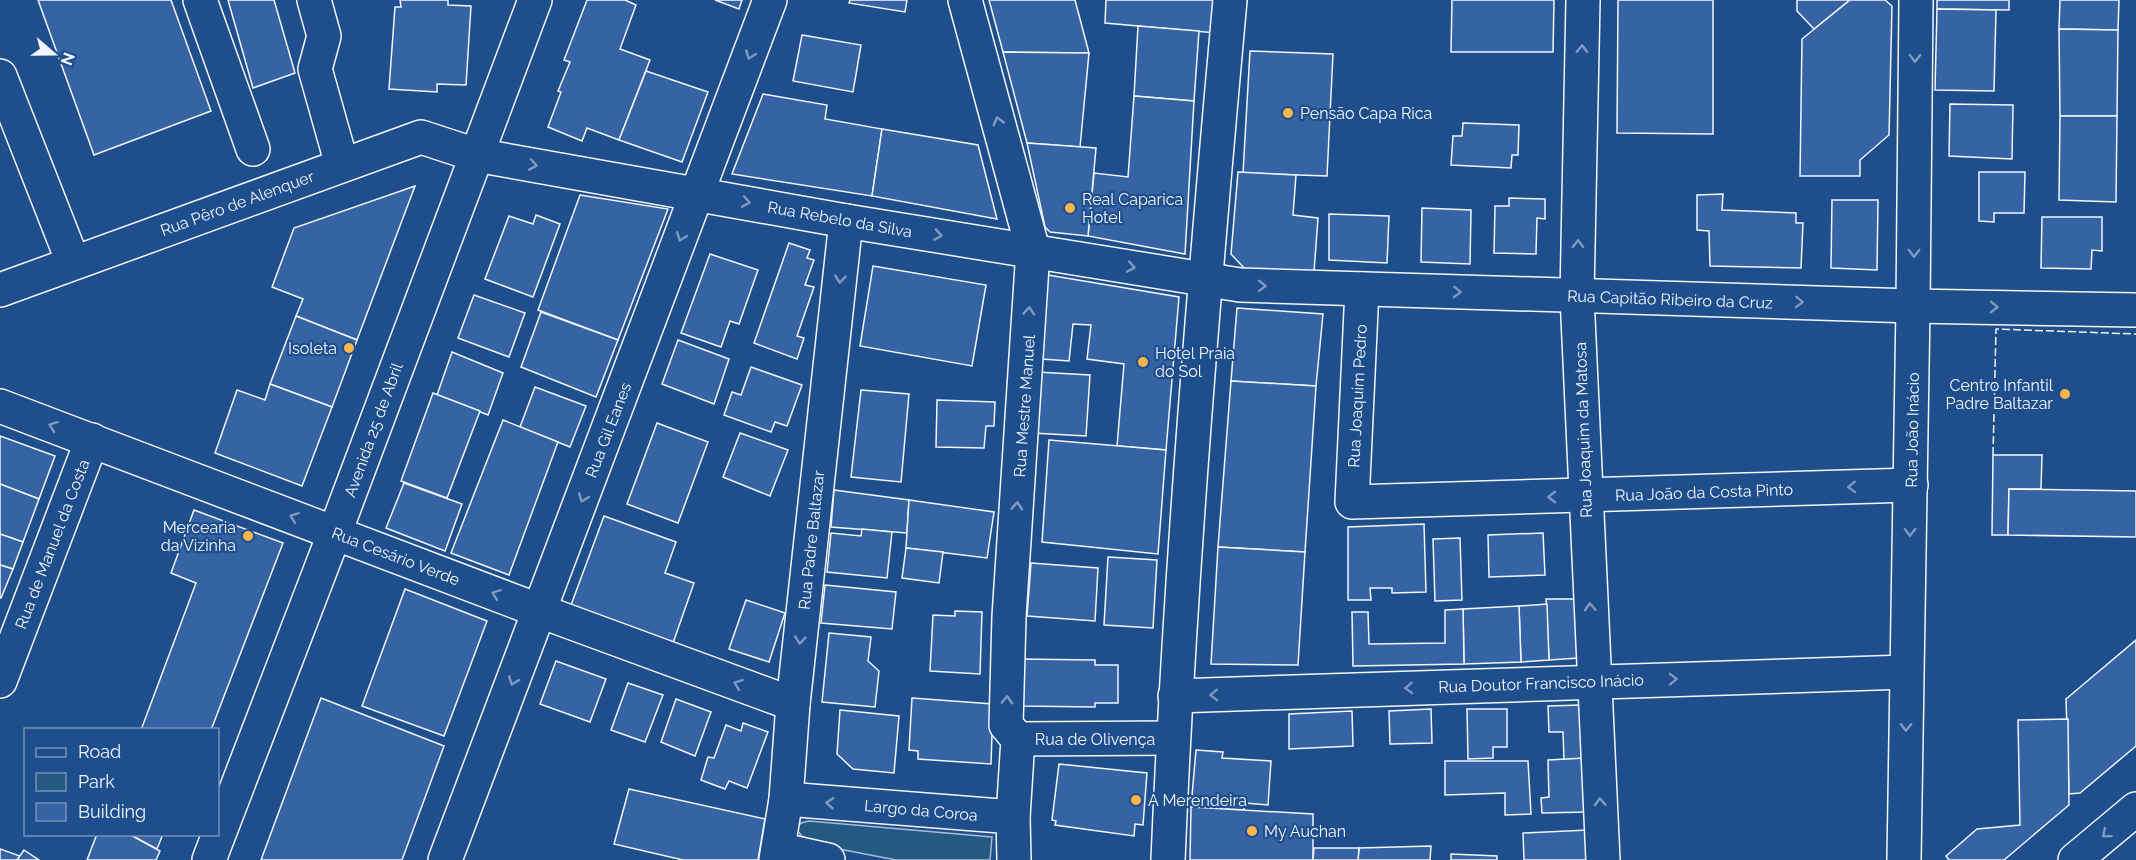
<svg xmlns="http://www.w3.org/2000/svg" width="2136" height="860" font-family="Raleway,sans-serif">
  <style>
    .green { fill: #245a82; stroke: #a8bbd7; stroke-width: 1.5 }
    .building { fill: #3563a3; stroke: #f2f6ff; stroke-width: 1.5 }
    .lines { fill: none; stroke-linecap: round; stroke-linejoin: round }
    .minor-casing { stroke: #f2f6ff; stroke-width: 36 }
    .minor { stroke: #1f4e8c; stroke-width: 33 }
    .fence { stroke: #f2f6ff; stroke-width: 1.5; stroke-dasharray: 8 3; stroke-linecap: butt }
    .oneway { stroke: #7e9ac0 }
    .poi-dot { fill: #ffb74d; stroke: #1f4e8c; stroke-width: 2 }
    .labels { text-anchor: middle; stroke-width: 4.5; stroke-linejoin: round; paint-order: stroke }
    .poi-label { font-size: 16px; fill: #f2f6ff; stroke: #1f4e8c; text-anchor: start }
    .street-label { font-size: 16px; fill: #f2f6ff; stroke: #1f4e8c }
  </style>
  <rect width="100%" height="100%" fill="#1f4e8c"/>
  <!-- green -->
  <polygon class="green" points="809,821 992,837 990,860 896,860 808,843 796,829 801,823"/>
  <!-- building -->
  <g class="building">
    <polygon points="38,0 171,0 211,111 94,155"/>
    <polygon points="228,0 274,0 295,73 253,88"/>
    <polygon points="400,0 448,0 448,5 471,6 466,85 437,84 437,92 389,89 395,7 401,7"/>
    <polygon points="587,0 625,0 636,5 620,49 650,60 619,140 587,128 582,141 548,127 561,92 558,91 570,62 564,60"/>
    <polygon points="715,0 742,0 739,9"/>
    <polygon points="850,0 907,0 905,12 849,3"/>
    <polygon points="989,0 1075,0 1089,53 1003,52"/>
    <polygon points="1106,0 1219,0 1216,33 1105,23"/>
    <polygon points="1452,0 1554,0 1553,52 1451,52"/>
    <polygon points="1618,0 1713,0 1713,134 1617,133"/>
    <polygon points="1797,0 1850,0 1814,29 1797,11"/>
    <polygon points="1850,0 1885,0 1892,6 1889,135 1860,160 1860,176 1800,176 1802,39"/>
    <polygon points="1937,0 2009,0 2009,10 1937,9"/>
    <polygon points="2060,0 2119,0 2118,30 2059,29"/>
    <polygon points="1937,9 1996,10 1994,91 1935,90"/>
    <polygon points="1138,26 1199,31 1194,101 1134,96"/>
    <polygon points="2059,29 2118,30 2117,116 2060,116"/>
    <polygon points="802,35 861,45 853,92 793,81"/>
    <polygon points="1250,51 1333,54 1327,176 1243,173"/>
    <polygon points="1003,52 1089,53 1080,147 1027,143"/>
    <polygon points="646,71 708,92 682,162 619,140"/>
    <polygon points="763,94 827,105 825,119 882,129 872,196 732,174"/>
    <polygon points="1134,96 1194,101 1185,254 1088,236 1094,173 1128,177"/>
    <polygon points="1950,104 2013,105 2012,159 1949,156"/>
    <polygon points="2060,116 2117,116 2116,202 2059,200"/>
    <polygon points="1463,123 1519,125 1518,155 1512,155 1511,168 1451,165 1453,136 1462,136"/>
    <polygon points="882,129 978,145 997,219 872,196"/>
    <polygon points="1027,143 1096,148 1088,236 1050,232 1045,227"/>
    <polygon points="1238,172 1296,175 1293,215 1318,218 1314,272 1245,269 1231,254"/>
    <polygon points="1979,172 2025,172 2024,213 1994,213 1994,222 1979,221"/>
    <polygon points="415,186 357,340 296,316 303,299 272,287 294,228"/>
    <polygon points="1723,194 1722,210 1796,213 1796,223 1803,223 1801,268 1710,266 1709,231 1697,230 1697,195"/>
    <polygon points="580,195 668,209 618,340 538,310"/>
    <polygon points="1509,198 1545,199 1545,219 1537,218 1536,254 1494,253 1495,206 1509,206"/>
    <polygon points="1832,200 1878,200 1877,270 1831,268"/>
    <polygon points="1422,208 1471,210 1470,264 1421,262"/>
    <polygon points="1329,214 1389,216 1387,263 1329,260"/>
    <polygon points="536,215 560,224 533,297 485,279 509,216 533,224"/>
    <polygon points="2042,217 2102,217 2102,251 2092,250 2091,269 2041,268"/>
    <polygon points="789,243 810,250 807,258 814,260 805,285 814,287 797,336 804,338 797,359 754,343"/>
    <polygon points="710,254 758,270 739,324 730,321 721,347 681,333"/>
    <polygon points="873,266 986,285 972,366 860,346"/>
    <polygon points="1048,275 1179,297 1166,450 1117,446 1124,364 1087,359 1091,325 1073,324 1069,361 1042,359"/>
    <polygon points="474,295 525,313 509,357 458,338"/>
    <polygon points="1237,308 1323,314 1316,386 1231,381"/>
    <polygon points="541,312 618,340 596,397 521,367"/>
    <polygon points="296,316 357,340 332,407 270,384"/>
    <polygon points="678,340 729,359 714,404 662,384"/>
    <polygon points="452,352 503,373 488,415 437,395"/>
    <polygon points="751,367 802,385 787,426 775,422 771,432 724,415 732,392 741,395"/>
    <polygon points="1037,372 1090,375 1086,436 1032,433"/>
    <polygon points="1231,381 1316,386 1305,552 1218,547"/>
    <polygon points="270,384 332,407 302,486 215,453 237,390 265,400"/>
    <polygon points="535,387 586,406 570,447 520,427"/>
    <polygon points="861,390 909,394 901,482 851,477"/>
    <polygon points="433,393 480,411 447,498 401,481"/>
    <polygon points="937,400 995,402 994,426 986,426 984,448 936,447"/>
    <polygon points="503,420 558,442 509,575 451,553"/>
    <polygon points="657,423 708,442 678,523 627,504"/>
    <polygon points="740,433 788,450 770,496 723,477"/>
    <polygon points="0,436 55,456 39,499 0,484"/>
    <polygon points="1049,440 1166,450 1158,554 1042,542"/>
    <polygon points="1993,455 2042,455 2041,489 2009,489 2008,535 1992,535"/>
    <polygon points="404,483 462,504 445,551 386,528"/>
    <polygon points="0,484 39,499 23,542 0,534"/>
    <polygon points="2009,489 2136,491 2136,537 2008,535"/>
    <polygon points="834,490 909,500 907,533 831,527"/>
    <polygon points="909,500 994,512 987,558 906,548"/>
    <polygon points="194,510 283,543 211,730 141,730 196,583 171,573"/>
    <polygon points="604,516 676,542 665,573 694,583 673,643 571,605"/>
    <polygon points="1424,524 1426,592 1392,593 1392,588 1370,588 1371,600 1348,600 1348,527"/>
    <polygon points="862,529 892,532 887,578 827,572 831,533 861,536"/>
    <polygon points="1543,533 1545,575 1489,577 1488,535"/>
    <polygon points="0,534 23,542 13,569 0,565"/>
    <polygon points="1460,538 1462,600 1435,601 1433,539"/>
    <polygon points="1218,547 1305,552 1298,665 1211,664"/>
    <polygon points="906,548 943,552 939,583 902,578"/>
    <polygon points="1108,557 1157,560 1153,628 1104,625"/>
    <polygon points="1031,563 1098,568 1095,621 1027,616"/>
    <polygon points="0,565 13,569 1,598 0,598"/>
    <polygon points="825,585 896,592 892,629 821,623"/>
    <polygon points="405,589 487,621 444,736 362,706"/>
    <polygon points="1546,599 1577,599 1579,658 1549,660"/>
    <polygon points="746,600 785,613 769,662 729,649"/>
    <polygon points="1547,604 1549,660 1521,662 1519,606"/>
    <polygon points="1519,606 1521,662 1464,664 1463,609"/>
    <polygon points="1463,609 1464,664 1353,666 1352,612 1368,612 1369,644 1445,643 1445,610"/>
    <polygon points="955,611 982,612 980,674 930,671 933,615 955,616"/>
    <polygon points="829,633 871,637 868,661 879,671 875,707 822,702"/>
    <polygon points="2136,640 2136,746 2080,793 2069,794 2066,699"/>
    <polygon points="1020,659 1095,660 1095,665 1118,665 1118,703 1095,703 1095,707 1021,706"/>
    <polygon points="556,661 606,679 590,722 540,704"/>
    <polygon points="628,683 663,695 645,742 611,730"/>
    <polygon points="321,698 444,746 402,860 261,860"/>
    <polygon points="912,698 993,704 991,764 918,759 918,751 909,750"/>
    <polygon points="676,699 711,712 695,756 661,742"/>
    <polygon points="1582,705 1585,758 1564,760 1563,732 1549,732 1548,706"/>
    <polygon points="1431,709 1432,743 1390,744 1389,711"/>
    <polygon points="1467,709 1507,709 1507,747 1493,747 1493,758 1468,759"/>
    <polygon points="840,710 899,716 894,773 853,769 837,754"/>
    <polygon points="1352,711 1353,746 1289,749 1289,714"/>
    <polygon points="2068,719 2069,805 2004,860 1949,860 1946,856 1977,829 2020,825 2018,720"/>
    <polygon points="743,723 768,732 747,788 729,781 725,789 701,780 708,757 714,758 726,725 741,731"/>
    <polygon points="1196,750 1223,752 1222,758 1271,761 1268,805 1245,803 1244,810 1191,807"/>
    <polygon points="1585,758 1587,812 1542,813 1541,798 1549,797 1548,760"/>
    <polygon points="1445,761 1528,761 1531,814 1505,815 1505,793 1445,795"/>
    <polygon points="1059,764 1147,773 1143,825 1135,824 1134,836 1055,825 1056,821 1052,820"/>
    <polygon points="629,789 765,819 758,860 683,860 614,844"/>
    <polygon points="1191,807 1313,814 1313,860 1190,860"/>
    <polygon points="1588,830 1589,860 1524,860 1523,833"/>
    <polygon points="97,834 129,834 160,851 156,860 87,860"/>
    <polygon points="129,834 163,834 157,849"/>
    <polygon points="1431,846 1430,860 1358,860 1359,848"/>
    <polygon points="1314,848 1359,848 1358,860 1313,860"/>
    <polygon points="0,849 20,856 17,860 0,860"/>
    <polygon points="24,850 39,860 17,860"/>
    <polygon points="1451,854 1497,856 1497,860 1451,860"/>
  </g>
  <g class="lines">
    <defs>
      <g id="minor">
        <polyline points="200,0 253,149"/>
        <polyline points="314,0 324,36 315,69 342,165"/>
        <polyline points="965,0 1033,250 1009,617 1006,725 1018,739 1013,817"/>
        <polyline points="1583,0 1577,296 1603,860"/>
        <polyline points="0,76 73,262"/>
        <polyline points="1362,289 1352,502 1911,485"/>
        <polyline points="0,290 421,137 476,155 846,221 1240,285 1913,306 2136,310"/>
        <polyline points="0,406 540,611 793,704"/>
        <polyline points="0,681 92,440"/>
        <polyline points="1175,696 1906,672"/>
        <polyline points="1018,739 1173,738"/>
        <polyline points="786,799 1013,817 1014,860"/>
        <polyline points="778,849 828,860"/>
        <polyline points="209,860 335,532 535,0"/>
        <polyline points="445,860 770,0"/>
        <polyline points="776,860 786,799 793,704 846,221"/>
        <path d="M1168,860C1180,573 1204,286 1230,0"/>
        <polyline points="1904,860 1913,306 1916,0"/>
        <polyline points="2075,860 2136,809"/>
      </g>
    </defs>
    <!-- minor casing -->
    <use href="#minor" class="minor-casing"/>
    <!-- minor -->
    <use href="#minor" class="minor"/>
    <!-- fence -->
    <polyline class="fence" points="1993,455 1996,329 2136,334"/>
  </g>
  <!-- one-way arrows -->
  <defs><path id="oneway-chevron" d="M-2-3.5L2.5 0L-2 3.5" fill="none" stroke-width="1.6" stroke-linecap="round" stroke-linejoin="round" transform="scale(1.5)"/></defs>
  <g class="oneway">
    <use href="#oneway-chevron" transform="translate(1582 49) rotate(-89)"/>
    <use href="#oneway-chevron" transform="translate(750 55) rotate(111)"/>
    <use href="#oneway-chevron" transform="translate(1915 58) rotate(90)"/>
    <use href="#oneway-chevron" transform="translate(998 121) rotate(-105)"/>
    <use href="#oneway-chevron" transform="translate(533 165) rotate(10)"/>
    <use href="#oneway-chevron" transform="translate(746 202) rotate(10)"/>
    <use href="#oneway-chevron" transform="translate(938 235) rotate(9)"/>
    <use href="#oneway-chevron" transform="translate(681 237) rotate(111)"/>
    <use href="#oneway-chevron" transform="translate(1578 244) rotate(-89)"/>
    <use href="#oneway-chevron" transform="translate(1914 253) rotate(90)"/>
    <use href="#oneway-chevron" transform="translate(1131 267) rotate(10)"/>
    <use href="#oneway-chevron" transform="translate(840 279) rotate(96)"/>
    <use href="#oneway-chevron" transform="translate(1262 286) rotate(2)"/>
    <use href="#oneway-chevron" transform="translate(1457 292) rotate(2)"/>
    <use href="#oneway-chevron" transform="translate(1799 302) rotate(2)"/>
    <use href="#oneway-chevron" transform="translate(1994 307) rotate(1)"/>
    <use href="#oneway-chevron" transform="translate(1029 311) rotate(-86)"/>
    <use href="#oneway-chevron" transform="translate(53 426) rotate(-160)"/>
    <use href="#oneway-chevron" transform="translate(1852 487) rotate(178)"/>
    <use href="#oneway-chevron" transform="translate(1552 497) rotate(179)"/>
    <use href="#oneway-chevron" transform="translate(583 498) rotate(111)"/>
    <use href="#oneway-chevron" transform="translate(1017 506) rotate(-86)"/>
    <use href="#oneway-chevron" transform="translate(294 517) rotate(-159)"/>
    <use href="#oneway-chevron" transform="translate(1910 532) rotate(91)"/>
    <use href="#oneway-chevron" transform="translate(496 594) rotate(-159)"/>
    <use href="#oneway-chevron" transform="translate(1590 607) rotate(-93)"/>
    <use href="#oneway-chevron" transform="translate(800 640) rotate(96)"/>
    <use href="#oneway-chevron" transform="translate(1673 679) rotate(-2)"/>
    <use href="#oneway-chevron" transform="translate(513 681) rotate(111)"/>
    <use href="#oneway-chevron" transform="translate(738 684) rotate(-160)"/>
    <use href="#oneway-chevron" transform="translate(1409 688) rotate(178)"/>
    <use href="#oneway-chevron" transform="translate(1214 695) rotate(178)"/>
    <use href="#oneway-chevron" transform="translate(1007 700) rotate(-88)"/>
    <use href="#oneway-chevron" transform="translate(1906 727) rotate(91)"/>
    <use href="#oneway-chevron" transform="translate(1600 802) rotate(-93)"/>
    <use href="#oneway-chevron" transform="translate(830 803) rotate(-175)"/>
    <use href="#oneway-chevron" transform="translate(2106 834) rotate(140)"/>
  </g>
  <!-- markers -->
  <g class="poi-dot">
    <circle cx="1288" cy="113" r="6"/>
    <circle cx="1070" cy="208" r="6"/>
    <circle cx="349" cy="348" r="6"/>
    <circle cx="1143" cy="362" r="6"/>
    <circle cx="2065" cy="394" r="6"/>
    <circle cx="248" cy="536" r="6"/>
    <circle cx="1136" cy="800" r="6"/>
    <circle cx="1252" cy="831" r="6"/>
  </g>
  <g class="labels">
    <!-- poi labels -->
    <g class="poi-label">
      <text x="1300" y="119">Pensão Capa Rica</text>
      <text x="1082" y="205">Real Caparica<tspan x="1082" dy="18">Hotel</tspan></text>
      <text x="337" y="354" text-anchor="end">Isoleta</text>
      <text x="1155" y="359">Hotel Praia<tspan x="1155" dy="18">do Sol</tspan></text>
      <text x="2053" y="391" text-anchor="end">Centro Infantil<tspan x="2053" dy="18">Padre Baltazar</tspan></text>
      <text x="236" y="533" text-anchor="end">Mercearia<tspan x="236" dy="18">da Vizinha</tspan></text>
      <text x="1148" y="806">A Merendeira</text>
      <text x="1264" y="837">My Auchan</text>
    </g>
    <!-- street labels -->
    <g class="street-label">
      <text transform="translate(237 203) rotate(-20)" y="6">Rua Pêro de Alenquer</text>
      <text transform="translate(840 219) rotate(10)" y="6">Rua Rebelo da Silva</text>
      <text transform="translate(1670 299) rotate(2)" y="6">Rua Capitão Ribeiro da Cruz</text>
      <text transform="translate(1357 396) rotate(-87)" y="6">Rua Joaquim Pedro</text>
      <text transform="translate(1024 406) rotate(-86)" y="6">Rua Mestre Manuel</text>
      <text transform="translate(373 430) rotate(-70)" y="6">Avenida 25 de Abril</text>
      <text transform="translate(608 430) rotate(-69)" y="6">Rua Gil Eanes</text>
      <text transform="translate(1583 430) rotate(-92)" y="6">Rua Joaquim da Matosa</text>
      <text transform="translate(1912 430) rotate(-89)" y="6">Rua João Inácio</text>
      <text transform="translate(1704 492) rotate(-2)" y="6">Rua João da Costa Pinto</text>
      <text transform="translate(811 540) rotate(-84)" y="6">Rua Padre Baltazar</text>
      <text transform="translate(52 544) rotate(-69)" y="6">Rua de Manuel da Costa</text>
      <text transform="translate(396 556) rotate(21)" y="6">Rua Cesário Verde</text>
      <text transform="translate(1541 683) rotate(-2)" y="6">Rua Doutor Francisco Inácio</text>
      <text x="1095" y="745">Rua de Olivença</text>
      <text transform="translate(921 810) rotate(5)" y="6">Largo da Coroa</text>
    </g>
  </g>
  <!-- legend -->
  <rect x="24" y="728" width="195" height="108" fill="#1f4e8c" stroke="#7391ba" stroke-width="1.5"/>
  <rect x="36" y="748" width="30" height="9" fill="#1f4e8c" stroke="#7391ba" stroke-width="1.5"/>
  <text x="78" y="758" font-size="18" fill="#f2f6ff">Road</text>
  <rect x="36" y="773" width="30" height="18" fill="#245a82" stroke="#7391ba" stroke-width="1.5"/>
  <text x="78" y="788" font-size="18" fill="#f2f6ff">Park</text>
  <rect x="36" y="803" width="30" height="18" fill="#3563a3" stroke="#7391ba" stroke-width="1.5"/>
  <text x="78" y="818" font-size="18" fill="#f2f6ff">Building</text>
  <!-- north arrow -->
  <g transform="translate(54 54) rotate(110)" stroke="#1f4e8c" stroke-width="4.5" paint-order="stroke">
  <path d="M0-4.5L10 22L0 15L-10 22Z" fill="#f2f6ff"/>
  <text y="-9" font-size="16" font-weight="bold" text-anchor="middle" fill="#f2f6ff">N</text>
  </g>
</svg>
